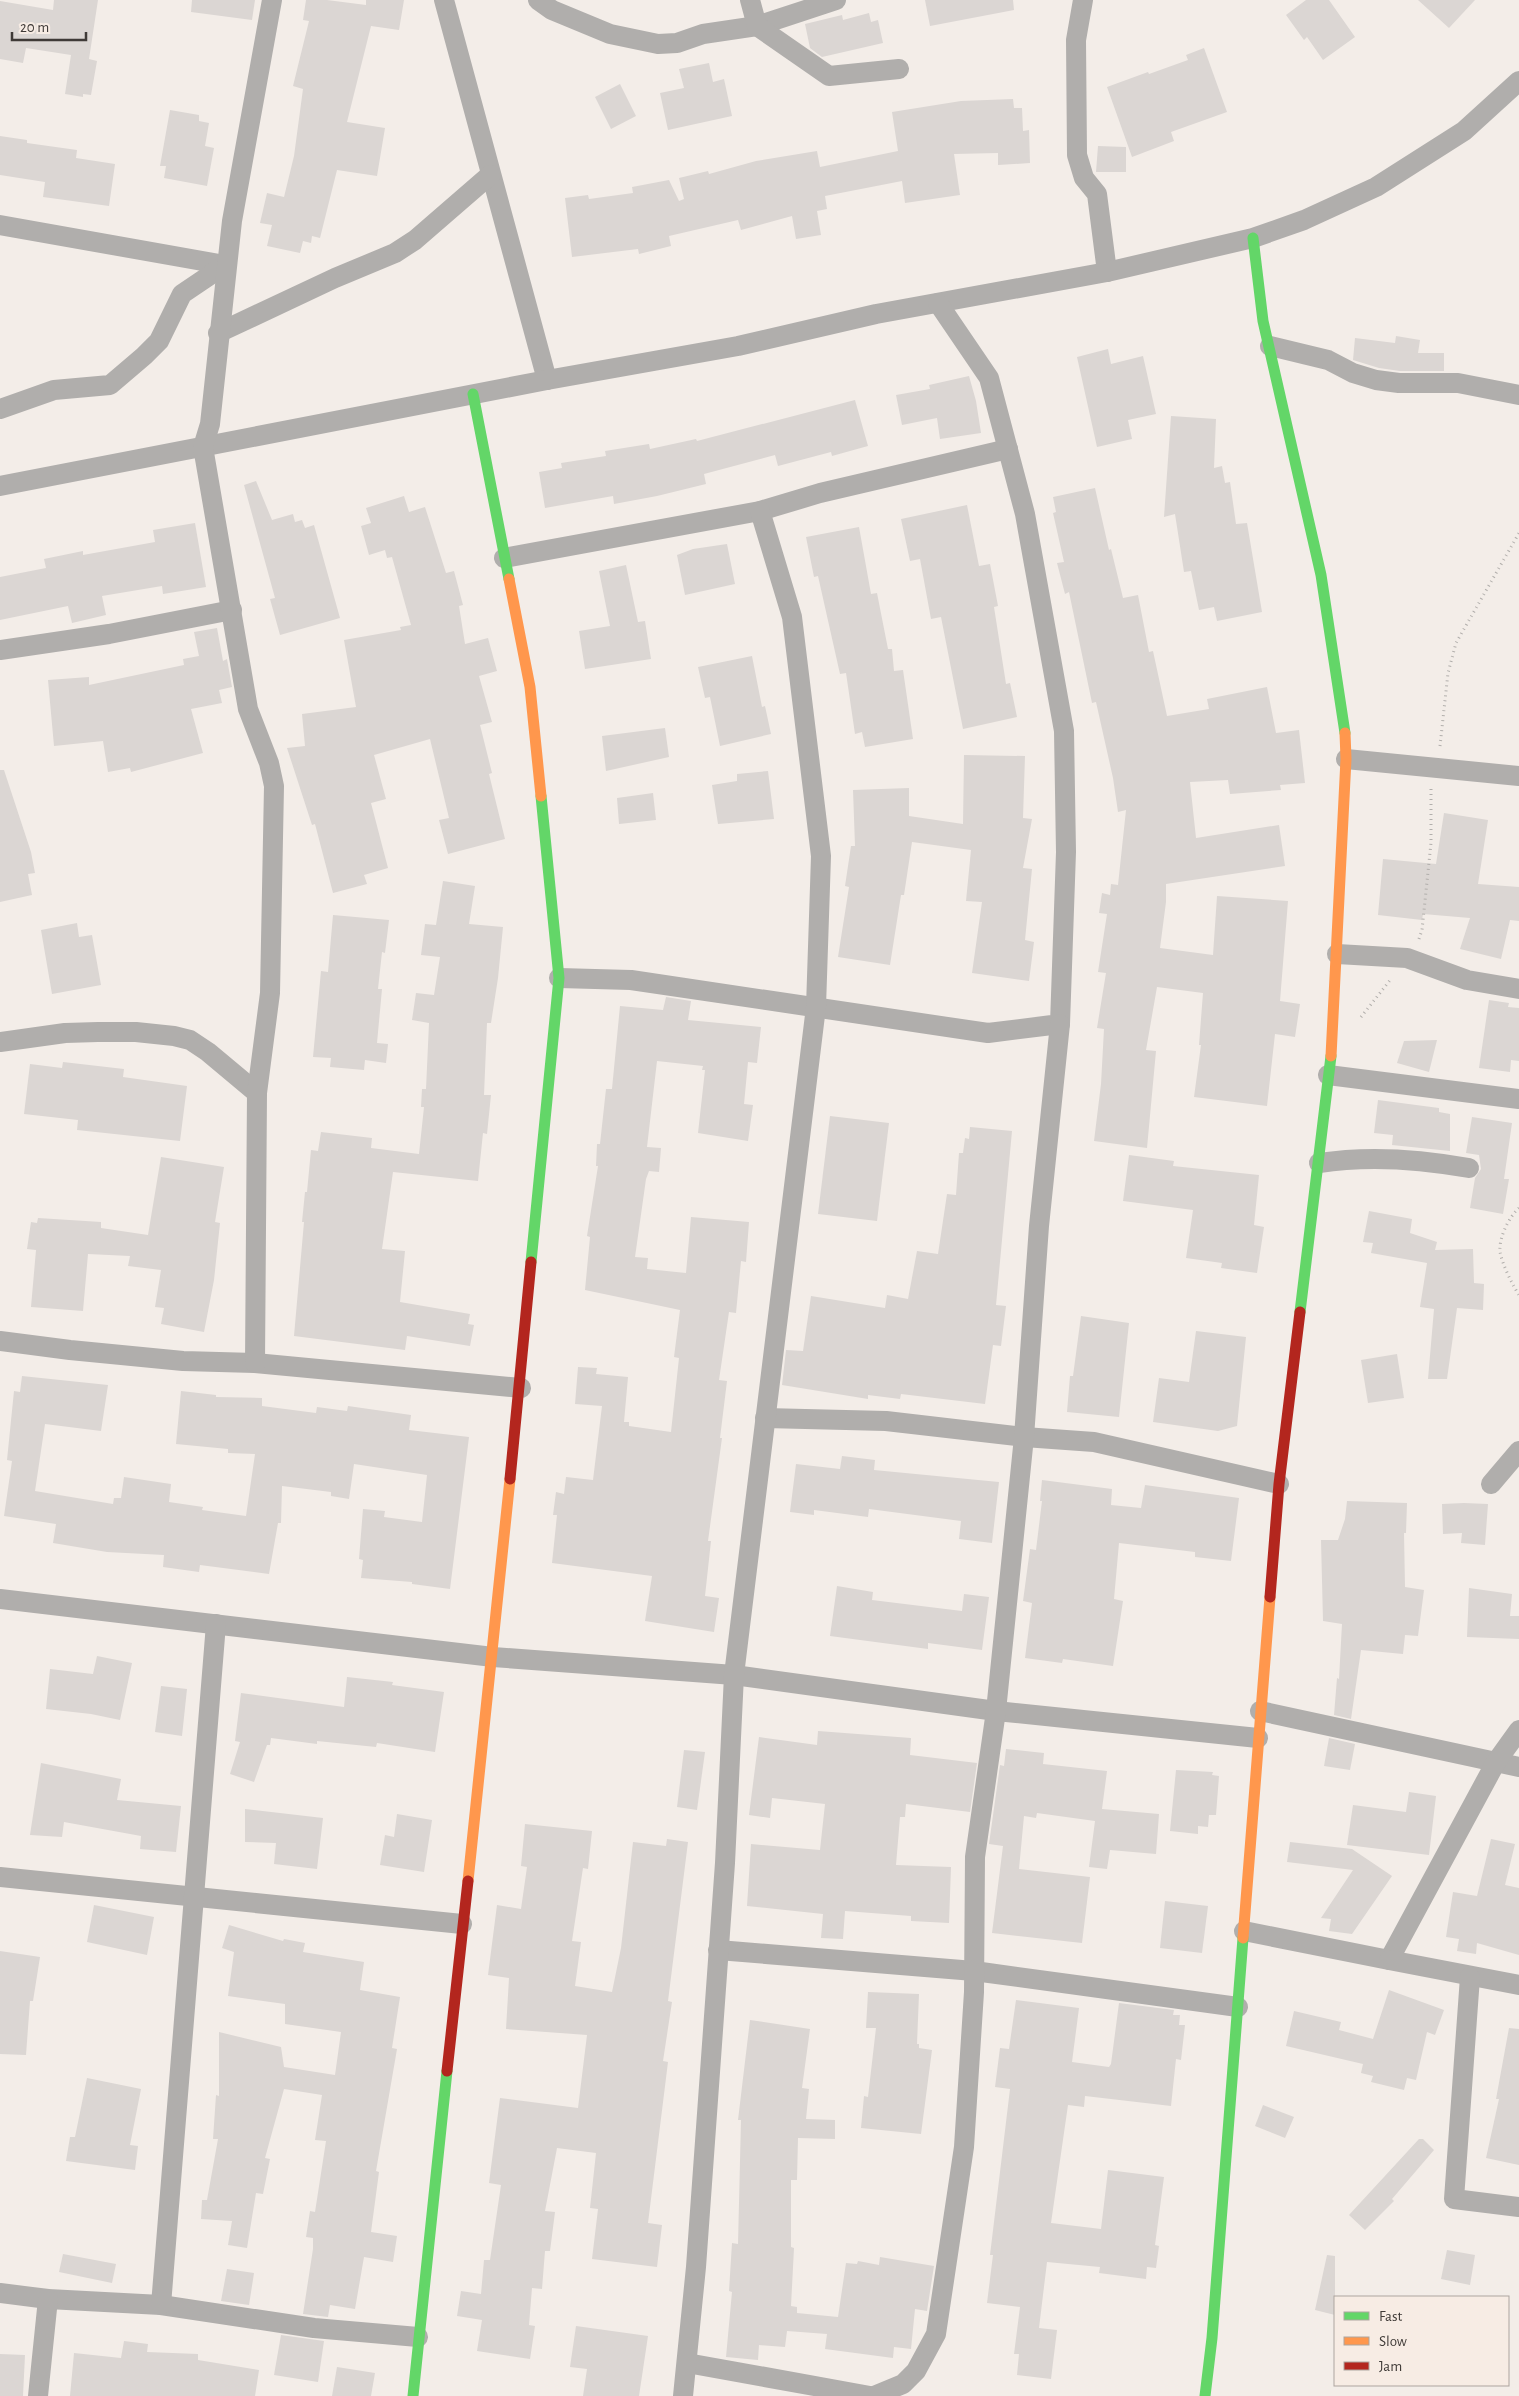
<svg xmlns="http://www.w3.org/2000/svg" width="1519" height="2396" font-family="'Alegreya Sans',sans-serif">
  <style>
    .building { fill: #dbd6d3 }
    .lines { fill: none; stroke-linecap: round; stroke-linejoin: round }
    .path { stroke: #b2afac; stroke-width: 3; stroke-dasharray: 1 4; stroke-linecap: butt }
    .street { stroke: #b0aeac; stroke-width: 20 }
    .fast { stroke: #63d668; stroke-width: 11 }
    .slow { stroke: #ff974d; stroke-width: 11 }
    .jam { stroke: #b3261e; stroke-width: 11 }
  </style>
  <rect width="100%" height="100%" fill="#f3ede8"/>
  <!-- building -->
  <g class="building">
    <polygon points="54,0 98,0 89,59 97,61 91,95 83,94 83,97 65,94 71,55 26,48 23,63 0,59 0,1 53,10"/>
    <polygon points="192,0 255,0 252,20 191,12"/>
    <polygon points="306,0 327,0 366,5 366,0 404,0 399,30 371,26 347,122 385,128 377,176 337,170 320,238 312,236 311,243 303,241 300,253 267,246 272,225 260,223 267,193 284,197 294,156 303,89 293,86 309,21 303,20"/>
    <polygon points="925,0 1013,0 1014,10 930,26"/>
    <polygon points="1306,0 1329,0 1355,37 1323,60 1307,37 1304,40 1286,15"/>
    <polygon points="1418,0 1475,0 1449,28"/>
    <polygon points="869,13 871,22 878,20 883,43 822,57 810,48 805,24 842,15 843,20"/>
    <polygon points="1204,48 1227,112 1171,132 1174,141 1132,157 1107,87 1148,72 1149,74 1188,60 1186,55"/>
    <polygon points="709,63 713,82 724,79 732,116 668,130 660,93 684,88 679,69"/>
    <polygon points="620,84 636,116 611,129 595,97"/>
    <polygon points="1013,99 1014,108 1022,108 1023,131 1029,130 1030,163 998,165 998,153 954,154 960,195 905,203 902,181 825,196 827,209 817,211 821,235 796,239 792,216 741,230 738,220 669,236 671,246 639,254 638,249 572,257 565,198 588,195 589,199 633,193 632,187 669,180 679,201 684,199 679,178 708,171 709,174 756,161 817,151 820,167 898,151 892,112 961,101"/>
    <polygon points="170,110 199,115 199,121 209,123 205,146 214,148 207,186 164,178 166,166 160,166"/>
    <polygon points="0,136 27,140 27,143 77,150 76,158 115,164 109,206 43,197 45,182 0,175"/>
    <polygon points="1098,146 1126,147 1126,172 1096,172"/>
    <polygon points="1396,336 1420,340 1418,353 1444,353 1444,371 1400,371 1379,368 1353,360 1355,338 1395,343"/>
    <polygon points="1108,349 1111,364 1143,356 1156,414 1128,420 1132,439 1097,447 1077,357"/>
    <polygon points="969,376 976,401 981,433 940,439 937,418 902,425 896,395 930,389 929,385"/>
    <polygon points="855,400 868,446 832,456 831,452 778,466 775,455 704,474 706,484 657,496 614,504 613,496 545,508 539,472 562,468 561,463 606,456 605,451 649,444 650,449 696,439 697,441"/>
    <polygon points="1171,416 1216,419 1214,468 1222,466 1225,483 1230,482 1236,524 1247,523 1262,612 1217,621 1214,607 1199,610 1191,571 1184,572 1175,514 1164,517"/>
    <polygon points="256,481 272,520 293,514 295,522 302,520 305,528 314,525 340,618 280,635 270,599 275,598 244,485"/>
    <polygon points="1095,488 1109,550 1111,549 1123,598 1138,595 1149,652 1153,651 1167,716 1209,709 1207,699 1267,687 1276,733 1299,730 1305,783 1280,785 1281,790 1230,794 1228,780 1190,782 1196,838 1279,825 1285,866 1166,884 1166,902 1160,948 1213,955 1217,896 1288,901 1280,1001 1300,1004 1295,1037 1275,1034 1267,1106 1194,1097 1201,1045 1199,1045 1203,993 1157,987 1146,1050 1156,1051 1147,1148 1094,1141 1101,1084 1104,1029 1097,1028 1106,973 1098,972 1107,914 1099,913 1102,893 1110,895 1111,884 1118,885 1126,810 1118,812 1113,778 1096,702 1092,703 1069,592 1065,594 1057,563 1064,562 1053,513 1056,512 1053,497"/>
    <polygon points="404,496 409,512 425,507 446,573 454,571 463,605 459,606 465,644 488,638 497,671 479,676 492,722 480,725 492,773 489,774 505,839 448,854 439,820 449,818 430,739 374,755 386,799 371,803 388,868 364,875 367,884 333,893 315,824 312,825 287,748 305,746 302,714 356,707 344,640 401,630 400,627 411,625 392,557 387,558 385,550 369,555 361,526 371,523 366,508"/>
    <polygon points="967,505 979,566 990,564 998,606 994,607 1006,684 1010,683 1017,717 963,729 941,617 931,619 920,559 910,561 901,519"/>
    <polygon points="195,523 206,587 163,594 162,586 102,596 106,615 72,623 68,606 0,620 0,577 46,568 44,559 83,551 83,555 155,542 153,530"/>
    <polygon points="859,527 871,594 877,593 888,649 892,649 894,671 903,670 913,739 865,747 862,732 855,734 846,673 840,674 818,576 814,577 806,537"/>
    <polygon points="727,544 735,584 685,595 677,555 693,549"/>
    <polygon points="626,565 638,622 645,621 651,659 585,669 579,631 610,626 599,571"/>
    <polygon points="217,628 223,661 227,659 232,687 219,690 222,703 191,709 203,753 131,772 130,768 108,772 103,741 54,746 48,680 89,677 89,685 184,665 183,659 199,656 194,632"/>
    <polygon points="752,656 762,707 765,706 771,734 720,746 710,697 705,698 698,667"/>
    <polygon points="665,728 669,757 606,771 602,736"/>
    <polygon points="964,755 1025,756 1023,818 1032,819 1023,868 1032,869 1025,940 1034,942 1029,981 972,973 982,902 966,901 971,850 912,842 904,895 901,895 890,965 838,957 849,887 845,886 851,846 855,846 853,790 909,788 909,816 963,824"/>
    <polygon points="0,770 4,770 31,852 35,873 28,874 32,895 0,902"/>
    <polygon points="768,771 774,819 718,824 712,785 737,781 737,774"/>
    <polygon points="653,793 656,820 619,824 617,798"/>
    <polygon points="1444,813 1488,820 1478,884 1519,887 1519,921 1510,920 1501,959 1460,949 1470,918 1423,914 1422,920 1378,915 1383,859 1436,864"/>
    <polygon points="443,881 475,886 469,924 503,927 498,978 491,1023 487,1023 484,1095 491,1095 487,1134 483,1133 478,1181 393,1172 382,1249 405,1251 400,1302 470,1314 468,1324 474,1325 470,1346 407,1336 405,1350 294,1336 304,1222 302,1222 305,1192 307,1192 311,1150 318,1151 321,1132 372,1138 371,1148 419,1154 424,1107 421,1107 422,1089 426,1089 429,1023 412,1020 416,993 434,995 440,957 421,955 425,924 436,925"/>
    <polygon points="333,915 389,920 385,953 382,952 378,989 382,989 377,1043 388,1044 386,1063 365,1060 364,1070 330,1067 331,1058 313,1057 321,971 328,972"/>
    <polygon points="77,923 79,937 92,935 101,985 52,994 41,930"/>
    <polygon points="666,997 691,1001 688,1020 761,1027 757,1063 748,1062 744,1104 753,1105 748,1141 698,1133 705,1070 702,1070 703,1066 657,1061 647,1147 661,1148 659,1172 649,1171 646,1179 635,1257 648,1258 647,1269 686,1273 691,1217 749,1222 746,1262 741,1261 736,1313 729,1312 719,1380 727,1381 720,1438 722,1438 708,1541 711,1541 705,1596 719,1598 714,1632 645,1621 652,1576 552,1563 557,1515 553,1515 556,1492 564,1494 566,1477 593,1480 602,1406 575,1404 578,1367 597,1368 596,1374 628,1377 624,1422 629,1422 629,1426 671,1432 679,1358 674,1357 680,1310 585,1290 590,1237 587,1236 598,1166 596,1166 597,1144 600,1144 606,1089 612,1089 620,1006 663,1010"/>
    <polygon points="1489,1000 1509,1003 1508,1007 1519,1008 1519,1061 1511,1060 1510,1072 1479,1068"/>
    <polygon points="1437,1040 1429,1072 1397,1063 1404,1041"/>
    <polygon points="63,1062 124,1069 123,1077 187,1086 180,1141 77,1130 78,1120 24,1114 30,1064 62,1068"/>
    <polygon points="1378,1100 1439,1108 1439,1112 1450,1114 1450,1151 1392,1145 1393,1135 1374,1133"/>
    <polygon points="830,1116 889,1123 877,1221 818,1214"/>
    <polygon points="1472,1117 1512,1123 1504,1179 1509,1179 1503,1214 1470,1208 1475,1178 1481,1169 1479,1155 1466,1153"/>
    <polygon points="970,1127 1012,1131 996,1305 1006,1306 1001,1346 993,1345 985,1404 901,1394 900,1399 868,1395 868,1399 782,1385 786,1350 803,1351 811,1296 885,1308 887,1295 908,1299 917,1251 938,1254 947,1194 956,1195 959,1153 963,1153 965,1138 969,1139"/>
    <polygon points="1129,1155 1174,1161 1173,1166 1259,1175 1254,1225 1264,1227 1257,1273 1221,1268 1222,1263 1186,1258 1193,1210 1123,1201"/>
    <polygon points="161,1157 224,1167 215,1222 220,1223 214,1280 204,1332 161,1324 164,1308 155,1307 161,1270 128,1266 130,1256 88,1254 83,1311 31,1307 36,1250 27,1249 31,1222 37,1223 38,1218 101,1222 101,1228 148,1235"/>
    <polygon points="1369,1211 1412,1219 1410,1233 1437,1242 1435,1250 1473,1249 1474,1283 1484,1284 1483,1310 1457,1308 1447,1379 1428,1379 1434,1309 1420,1307 1427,1263 1371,1253 1373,1243 1363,1242"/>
    <polygon points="1081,1316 1129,1323 1119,1417 1067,1412 1070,1376 1073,1376"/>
    <polygon points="1196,1331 1246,1337 1237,1426 1218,1431 1153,1422 1159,1378 1189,1382"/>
    <polygon points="1397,1354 1404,1398 1368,1403 1361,1360"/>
    <polygon points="22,1376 108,1385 101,1431 45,1424 35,1491 113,1504 114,1498 121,1498 124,1477 171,1484 169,1502 203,1507 202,1510 246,1516 255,1454 228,1453 228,1449 176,1444 181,1391 216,1395 216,1397 262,1398 262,1406 316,1413 317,1407 347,1411 348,1406 411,1415 409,1430 469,1437 450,1589 412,1584 412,1582 361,1578 363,1560 359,1559 363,1509 385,1511 384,1517 422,1522 427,1475 354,1464 349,1499 331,1496 331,1492 282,1486 281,1523 278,1523 269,1574 200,1565 199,1572 163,1567 164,1555 107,1552 53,1543 56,1524 4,1516 12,1461 7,1460 14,1391 20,1392"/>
    <polygon points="842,1456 875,1460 874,1470 999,1482 992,1543 959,1539 961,1521 869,1509 868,1517 814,1510 814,1515 790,1512 796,1464 840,1469"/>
    <polygon points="1042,1480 1112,1489 1111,1505 1141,1508 1145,1485 1239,1498 1231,1561 1195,1557 1195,1552 1119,1543 1114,1599 1123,1601 1113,1666 1063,1659 1062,1663 1025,1658 1032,1603 1023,1601 1030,1549 1036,1550 1042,1501 1040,1501"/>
    <polygon points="1347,1501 1407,1503 1406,1533 1404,1533 1405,1587 1424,1590 1418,1636 1405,1635 1403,1654 1361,1650 1351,1719 1334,1715 1337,1678 1339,1679 1342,1624 1323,1621 1321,1540 1338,1540 1345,1519"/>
    <polygon points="1464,1503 1488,1504 1485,1545 1461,1543 1462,1533 1443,1534 1442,1504"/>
    <polygon points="837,1586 873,1592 872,1600 962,1611 964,1594 989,1597 982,1650 928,1643 928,1649 830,1636"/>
    <polygon points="1469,1588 1512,1594 1510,1616 1519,1616 1519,1639 1467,1637"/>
    <polygon points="97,1656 132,1663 120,1720 91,1714 46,1709 50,1669 93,1674"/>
    <polygon points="347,1677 393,1682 392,1685 444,1692 435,1752 377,1743 376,1747 317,1741 317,1744 271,1738 270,1745 267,1745 254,1782 230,1774 240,1742 235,1741 241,1693 344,1707"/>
    <polygon points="161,1686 187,1689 182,1736 155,1732"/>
    <polygon points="818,1731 911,1738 910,1755 977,1763 970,1812 906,1804 905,1817 900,1817 896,1865 951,1867 949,1923 911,1921 911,1916 845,1911 843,1939 821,1938 823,1914 747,1906 751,1844 820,1850 825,1804 772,1798 770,1818 749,1815 759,1737 817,1745"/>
    <polygon points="1329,1738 1355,1744 1350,1770 1324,1766"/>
    <polygon points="1006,1749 1044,1753 1043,1764 1107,1771 1102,1809 1159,1814 1156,1854 1110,1850 1107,1869 1089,1867 1095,1821 1037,1813 1036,1818 1024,1816 1019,1869 1090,1877 1082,1943 992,1933 1003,1846 989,1844 1000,1765 1004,1766"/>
    <polygon points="684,1750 705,1752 697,1810 677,1807"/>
    <polygon points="41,1763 121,1779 117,1800 181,1806 176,1852 140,1849 141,1836 64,1822 62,1837 30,1835"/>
    <polygon points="1176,1770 1213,1772 1212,1775 1219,1776 1216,1815 1209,1815 1208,1827 1198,1826 1198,1834 1170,1831"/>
    <polygon points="1409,1792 1436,1796 1429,1855 1347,1845 1353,1805 1406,1812"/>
    <polygon points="245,1809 323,1818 317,1869 274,1864 276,1843 245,1842"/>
    <polygon points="397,1814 432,1820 424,1872 380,1865 385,1835 394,1837"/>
    <polygon points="525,1824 592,1831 588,1869 583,1868 572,1941 581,1942 575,1986 612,1992 621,1948 633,1842 666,1846 667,1839 688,1842 668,2001 672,2002 663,2061 668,2062 648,2223 662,2225 657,2267 592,2259 598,2209 590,2208 596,2153 557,2148 545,2211 555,2212 550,2251 545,2251 542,2289 532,2288 529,2325 535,2326 530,2359 477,2351 482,2320 457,2316 461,2291 481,2294 484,2260 490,2260 501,2185 489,2183 500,2098 578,2108 587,2035 506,2029 509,1978 488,1975 497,1905 521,1909 527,1867 521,1866"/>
    <polygon points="1491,1839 1515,1844 1505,1885 1519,1888 1519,1955 1477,1943 1476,1954 1457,1951 1459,1939 1446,1937 1453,1892 1477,1896"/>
    <polygon points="1290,1842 1352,1849 1392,1876 1352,1934 1329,1931 1331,1919 1321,1918 1353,1870 1287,1862"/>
    <polygon points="1165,1901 1208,1906 1202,1953 1160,1948"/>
    <polygon points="94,1905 154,1917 147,1955 87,1942"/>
    <polygon points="229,1925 283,1941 284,1939 305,1943 303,1952 364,1962 360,1990 400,1997 392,2048 397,2049 376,2171 379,2172 371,2232 397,2236 393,2262 364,2257 355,2309 330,2305 328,2317 303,2314 313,2249 313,2238 306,2237 310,2211 315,2212 326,2141 315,2140 322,2095 284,2089 265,2158 270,2159 263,2194 256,2193 247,2248 228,2245 232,2221 201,2219 202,2200 207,2200 218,2139 213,2139 216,2095 219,2096 219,2032 281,2047 284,2067 335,2075 341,2032 285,2024 285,2004 228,1996 234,1952 222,1948"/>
    <polygon points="0,1951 40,1957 33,2001 30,2001 26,2055 0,2054"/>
    <polygon points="1389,1990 1444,2010 1435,2035 1427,2032 1416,2080 1407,2078 1404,2090 1371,2082 1373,2076 1361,2073 1363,2064 1286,2046 1294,2011 1341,2022 1339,2030 1373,2039"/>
    <polygon points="868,1992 919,1994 917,2044 919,2044 919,2048 932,2050 921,2134 861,2128 864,2096 868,2097 876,2028 866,2028"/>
    <polygon points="1016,2000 1079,2008 1072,2062 1109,2067 1111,2064 1119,2003 1174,2010 1173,2015 1180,2015 1179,2025 1185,2025 1181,2060 1176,2059 1171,2106 1085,2096 1084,2107 1068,2105 1051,2223 1101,2229 1108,2170 1164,2177 1155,2245 1159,2246 1156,2268 1147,2267 1146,2279 1099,2273 1100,2267 1047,2262 1039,2328 1057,2330 1051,2379 1017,2375 1019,2354 1014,2354 1020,2307 987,2303 993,2255 990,2255 1010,2089 995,2087 1000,2048 1009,2049"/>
    <polygon points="750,2020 810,2029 802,2088 809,2089 806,2119 835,2120 835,2139 798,2138 797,2180 791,2180 791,2247 794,2248 791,2306 797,2307 797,2313 838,2317 846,2263 857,2264 858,2261 879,2265 880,2257 934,2266 927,2311 915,2309 911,2349 894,2347 893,2358 825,2349 827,2334 787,2331 785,2347 759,2345 758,2360 726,2357 732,2292 729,2291 732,2243 738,2244 741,2120 738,2120"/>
    <polygon points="1509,2028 1519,2029 1519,2165 1486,2158 1499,2099 1496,2099"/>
    <polygon points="87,2078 141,2089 130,2145 138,2146 135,2170 66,2161 70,2137 75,2137"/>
    <polygon points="1263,2105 1294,2117 1285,2138 1255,2126"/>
    <polygon points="1419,2139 1423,2139 1434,2150 1392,2199 1394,2201 1365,2230 1349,2215"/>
    <polygon points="1447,2250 1475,2255 1470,2285 1441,2279"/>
    <polygon points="63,2254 116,2264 112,2283 59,2272"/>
    <polygon points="1327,2255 1335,2256 1335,2315 1315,2310"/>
    <polygon points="227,2269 254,2273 249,2305 221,2301"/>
    <polygon points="576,2326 648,2336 639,2396 583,2396 587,2369 570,2367"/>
    <polygon points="281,2335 324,2341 318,2382 274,2375"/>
    <polygon points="124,2341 148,2344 147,2352 198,2354 198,2360 259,2370 255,2396 70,2396 74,2353 121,2358"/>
    <polygon points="0,2354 25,2355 23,2396 0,2396"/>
    <polygon points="337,2367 375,2373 371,2396 332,2396"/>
  </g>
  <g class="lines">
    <!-- path -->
    <g class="path">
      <polyline points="1440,746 1448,673 1456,643 1519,533"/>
      <polyline points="1419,939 1422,930 1431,843 1431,789"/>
      <polyline points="1361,1017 1391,979"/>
      <path d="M1519,1208C1509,1217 1499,1237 1500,1251C1501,1262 1513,1286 1519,1295"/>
    </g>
    <!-- street -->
    <g class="street">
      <polyline points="444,0 547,380"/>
      <polyline points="538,0 552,10 610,34 658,44 677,43 703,34 757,26 836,0"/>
      <polyline points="750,0 757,26 829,76 899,69"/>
      <polyline points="1083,0 1076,40 1077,155 1084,178 1097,194 1107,272"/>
      <polyline points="0,225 225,265"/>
      <polyline points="218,333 335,278 395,253 415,240 490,175"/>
      <polyline points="1270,346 1328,360 1353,373 1376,380 1399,383 1458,383 1519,395"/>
      <polyline points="0,409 54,390 110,385 144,356 159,341 182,294 225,265"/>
      <polyline points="0,486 547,380 738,346 876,314 1107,272 1253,238 1304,220 1376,187 1464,131 1519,81"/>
      <polyline points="504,558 760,511 820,493 1008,449"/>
      <polyline points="0,650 109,634 232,610"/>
      <polyline points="1346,759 1519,776"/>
      <polyline points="1337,954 1407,958 1467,980 1519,989"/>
      <polyline points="559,978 631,980 988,1033 1060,1024 1066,852 1064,731 1025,514 989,378 938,303"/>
      <polyline points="0,1042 65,1033 98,1032 136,1032 174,1036 190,1040 208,1052 257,1093"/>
      <polyline points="1328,1075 1519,1099"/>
      <path d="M1319,1163C1370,1155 1419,1159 1469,1168"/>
      <polyline points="0,1341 70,1350 183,1361 255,1363 521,1388"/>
      <polyline points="255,1363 257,1093 270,993 274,786 269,763 248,709 203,447 210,424 232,221 272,0"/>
      <polyline points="765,1418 886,1421 1024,1437 1094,1442 1279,1484"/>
      <polyline points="1491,1484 1519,1451"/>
      <polyline points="0,1599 493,1657 734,1675 996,1711 1258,1738"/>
      <polyline points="1260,1711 1519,1767"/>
      <polyline points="0,1877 462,1924"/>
      <polyline points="1244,1931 1389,1960 1496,1762 1519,1730"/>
      <polyline points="718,1950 974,1971 1238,2007"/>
      <polyline points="1389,1960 1519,1985"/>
      <polyline points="1470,1977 1454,2199 1519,2207"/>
      <polyline points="0,2293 48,2299 161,2305 314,2328 418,2337"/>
      <polyline points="161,2305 216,1624"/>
      <polyline points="687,2363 870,2396"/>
      <polyline points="38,2396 48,2299"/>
      <polyline points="683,2396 696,2267 725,1863 734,1675 816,1007 821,856 792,617 760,511"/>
      <polyline points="874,2396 903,2384 916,2371 936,2334 964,2147 974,1992 975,1857 996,1711 1024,1437 1039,1226 1060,1024"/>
    </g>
    <!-- fast -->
    <g class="fast">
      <polyline points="1253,238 1263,321 1321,575 1345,733"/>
      <polyline points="473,394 509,579"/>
      <polyline points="531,1262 559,978 541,796"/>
      <polyline points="1300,1312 1331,1056"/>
      <polyline points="413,2396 447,2071"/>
      <polyline points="1205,2396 1212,2338 1243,1938"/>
    </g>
    <!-- slow -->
    <g class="slow">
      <polyline points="509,579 530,687 541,796"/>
      <polyline points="1331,1056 1346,759 1345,733"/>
      <polyline points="468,1881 510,1479"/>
      <polyline points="1243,1938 1270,1597"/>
    </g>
    <!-- jam -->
    <g class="jam">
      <polyline points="510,1479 531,1262"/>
      <polyline points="1270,1597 1279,1484 1300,1312"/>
      <polyline points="447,2071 468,1881"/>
    </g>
  </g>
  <!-- legend -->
  <rect x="1334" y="2296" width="175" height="90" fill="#f7ece4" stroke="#ada59f"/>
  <rect x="1344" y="2312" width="25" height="8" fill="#63d668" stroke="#ada59f"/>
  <text x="1379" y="2321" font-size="15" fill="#3f3a37">Fast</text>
  <rect x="1344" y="2337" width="25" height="8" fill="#ff974d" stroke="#ada59f"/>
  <text x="1379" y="2346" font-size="15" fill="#3f3a37">Slow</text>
  <rect x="1344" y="2362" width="25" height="8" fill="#b3261e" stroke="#ada59f"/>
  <text x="1379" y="2371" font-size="15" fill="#3f3a37">Jam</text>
  <!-- scale -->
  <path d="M12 32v8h74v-8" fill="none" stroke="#3f3a37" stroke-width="2.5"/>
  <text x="20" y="32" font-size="15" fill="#3f3a37" stroke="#f7ece4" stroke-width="4" paint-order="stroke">20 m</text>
</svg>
